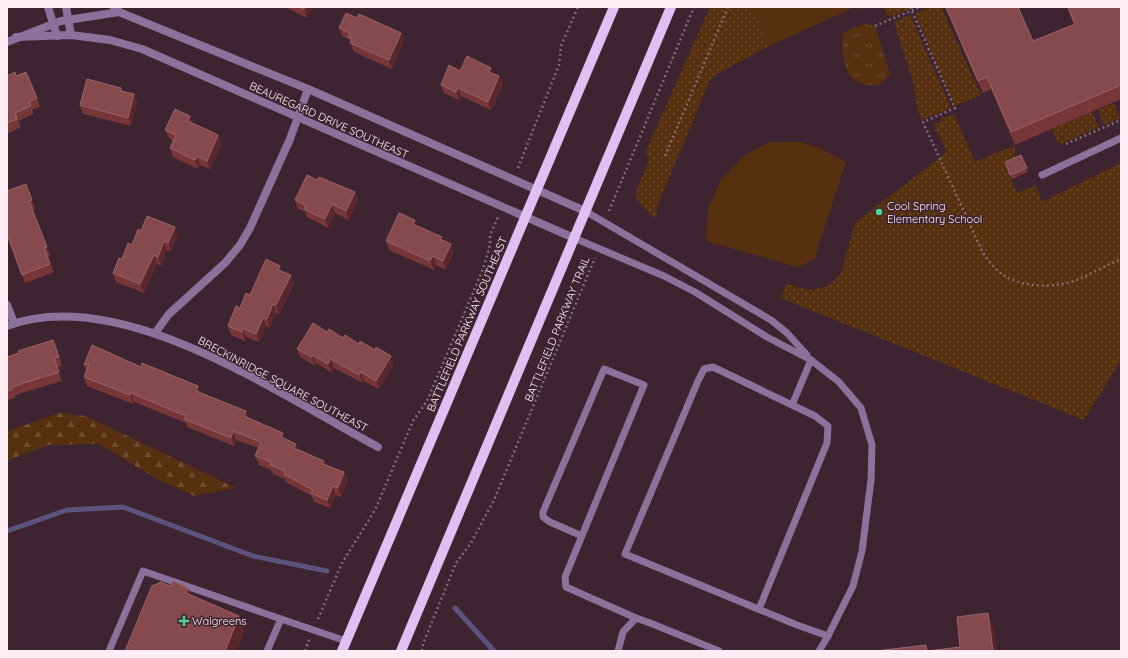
<svg xmlns="http://www.w3.org/2000/svg" width="1128" height="658" font-family="Quicksand,sans-serif">
  <style>
    .grass { fill: url(#grass-dots) }
    .forest { fill: url(#forest-firs) }
    .park { fill: url(#park-tufts) }
    .pitch { fill: #56300f }
    .lines { fill: none; stroke-linecap: round; stroke-linejoin: round }
    .stream { stroke: #5b537b; stroke-width: 5 }
    .path { stroke: #826a76; stroke-width: 2.5; stroke-dasharray: 2 3; stroke-linecap: butt }
    .service { stroke: #8c719b; stroke-width: 7 }
    .minor { stroke: #8c719b; stroke-width: 8 }
    .primary { stroke: #e0bff3; stroke-width: 10 }
    .wall { fill: #773738 }
    .shaded-wall { fill: #5a272d }
    .building { fill: #864a4d; stroke: #996467 }
    .poi-dot { fill: #50d398; stroke: #3e2431; stroke-width: 1.5 }
    .labels { text-anchor: middle; stroke-width: 3; stroke-linejoin: round; paint-order: stroke }
    .street-label { font-size: 11px; fill: #ffedf5; stroke: #3e2431 }
    .poi-label { font-size: 11px; fill: #ffedf5; stroke: #3e2431; text-anchor: start }
  </style>
  <defs>
    <pattern id="grass-dots" width="8" height="8" patternUnits="userSpaceOnUse"><rect width="8" height="8" fill="#56300f"/><path d="M2 2h.1M6 6h.1" fill="none" stroke="#6f4e33" stroke-width="1.8" stroke-linecap="round"/></pattern>
    <pattern id="forest-firs" width="22" height="20" patternUnits="userSpaceOnUse"><rect width="22" height="20" fill="#56300f"/><path d="M5 1l3.5 6h-7zM16 11l3.5 6h-7z" fill="#6f4e33"/></pattern>
    <pattern id="park-tufts" width="24" height="20" patternUnits="userSpaceOnUse"><rect width="24" height="20" fill="#56300f"/><path d="M3 7l-1-3M5 7V3M7 7l1-3M15 17l-1-3M17 17v-4M19 17l1-3" fill="none" stroke="#6f4e33"/></pattern>
  </defs>
  <rect width="100%" height="100%" fill="#3e2431"/>
  <!-- grass -->
  <g class="grass">
    <polygon points="710,7 752,7 769,46 715,75 710,80 658,204 656,216 654,218 637,200 635,194 649,161 646,151"/>
    <polygon points="859,7 915,7 890,17 882,7 860,9"/>
    <polygon points="931,7 941,7 981,95 955,106 915,14"/>
    <polygon points="910,15 951,108 921,120 916,103 914,85 894,22"/>
    <polygon points="1114,103 1120,118 1104,125 1098,110"/>
    <polygon points="1092,112 1099,127 1061,144 1057,142 1052,129"/>
    <polygon points="954,114 975,162 1015,145 1015,162 1005,165 1017,193 1036,185 1042,202 1121,163 1121,360 1084,420 781,298 786,284 809,290 822,288 831,284 841,273 855,223 947,152 933,122 939,123 942,121 941,118"/>
  </g>
  <!-- forest -->
  <polygon class="forest" points="60,413 86,416 236,488 194,496 157,479 99,444 48,445 7,461 7,431"/>
  <!-- park -->
  <path class="park" d="M865,24L875,26L890,74L880,85C845,89 841,62 843,34L850,29Z"/>
  <!-- pitch -->
  <g class="pitch">
    <polygon points="752,7 853,7 853,8 769,46"/>
    <polygon points="770,142 800,142 819,148 846,162 814,260 797,267 706,241 708,209 721,180 745,155"/>
  </g>
  <g class="lines">
    <!-- stream -->
    <g class="stream">
      <polyline points="7,531 67,510 123,507 253,556 327,571"/>
      <polyline points="455,608 494,651"/>
    </g>
    <!-- path -->
    <g class="path">
      <path d="M910,7L955,108L923,122L982,251C988,260 994,268 1002,274C1019,287 1051,288 1071,282C1088,276 1104,266 1121,259"/>
      <polyline points="875,26 920,7"/>
      <polyline points="1066,144 1121,120"/>
      <polyline points="665,156 728,7"/>
      <polyline points="518,168 559,65 561,46 578,7"/>
      <polyline points="609,211 694,7"/>
      <polyline points="318,619 342,563 375,510 413,421 427,401 483,269 490,245 490,235 498,217"/>
      <polyline points="305,651 309,640"/>
      <polyline points="422,651 423,644 456,563 471,543 494,500 595,258"/>
    </g>
    <!-- service -->
    <g class="service">
      <polyline points="1042,175 1121,138"/>
      <polyline points="585,211 771,320 787,333 807,355"/>
      <polyline points="574,238 664,276 695,292 767,337 811,360 839,382 861,408 872,445 871,480 862,551 853,586 828,636 819,651"/>
      <polyline points="792,405 811,360"/>
      <polyline points="582,536 550,522 543,517 543,512 604,369 644,385 565,577 566,587 636,618"/>
      <polyline points="759,609 827,443 828,426 815,416 713,367 704,369 698,381 625,554 797,625 828,636"/>
      <polyline points="109,651 143,571 281,619"/>
      <polyline points="267,651 281,619 346,641"/>
      <polyline points="618,651 623,632 636,618 650,623 719,651"/>
    </g>
    <!-- minor -->
    <g class="minor">
      <polyline points="48,7 57,36"/>
      <polyline points="66,7 71,35"/>
      <polyline points="114,7 119,12 308,89 585,211"/>
      <polyline points="16,37 71,35 110,40 142,49 574,238"/>
      <polyline points="7,42 61,21 119,12"/>
      <polyline points="7,305 14,323"/>
      <path d="M7,326C121,283 280,395 378,447"/>
      <polyline points="155,333 169,314 225,263 240,245 250,228 290,139 308,89"/>
    </g>
    <!-- primary -->
    <g class="primary">
      <polyline points="342,651 614,7"/>
      <polyline points="401,651 671,7"/>
    </g>
  </g>
  <!-- wall -->
  <g class="wall">
    <polygon points="285,7 313,7 307,18"/>
    <polygon points="945,7 1018,7 1033,41 1074,25 1067,7 1121,7 1121,99 1015,145 991,89 983,93"/>
    <polygon points="357,18 401,33 404,41 392,69 354,52 349,39 342,36 339,28"/>
    <polygon points="460,71 493,73 499,76 503,85 491,110 461,96 459,100 444,93 441,85"/>
    <polygon points="7,76 16,76 37,98 40,107 32,110 34,114 18,121 21,127 9,133 7,129"/>
    <polygon points="121,88 122,91 134,94 137,102 131,126 83,114 80,105"/>
    <polygon points="193,123 218,135 222,144 210,169 200,165 198,169 173,157 170,148 174,141 169,138 165,130"/>
    <polygon points="1021,155 1028,172 1012,179 1005,162"/>
    <polygon points="317,180 355,192 358,200 349,220 335,213 328,228 307,217 305,212 298,209 295,200"/>
    <polygon points="26,184 35,209 32,210 50,256 48,257 54,272 25,283 7,235 8,226"/>
    <polygon points="417,226 443,240 454,252 446,270 436,265 434,270 389,250 386,241"/>
    <polygon points="175,227 178,235 171,251 167,250 161,266 157,264 144,293 116,282 113,273 122,259 141,231"/>
    <polygon points="280,266 282,272 294,284 279,314 276,313 270,328 266,326 259,342 246,337 245,341 231,335 228,326 240,308 250,295"/>
    <polygon points="327,332 391,356 394,364 379,389 364,381 363,383 334,368 331,372 316,363 315,366 300,357 297,349"/>
    <polygon points="92,345 141,367 198,386 201,393 246,411 249,419 285,439 298,450 326,465 344,472 348,481 341,497 336,495 330,508 314,502 312,496 287,483 285,479 273,474 271,470 259,465 255,456 259,448 236,440 234,446 187,427 186,423 134,402 133,404 87,386 84,377 86,370 84,365"/>
    <polygon points="57,349 62,366 57,367 62,381 15,395 15,398 7,400 7,357"/>
  </g>
  <!-- shaded-wall -->
  <g class="shaded-wall">
    <polygon points="306,7 313,7 307,18 304,9"/>
    <polygon points="401,33 404,41 392,69 389,60"/>
    <polygon points="491,68 494,76 489,72"/>
    <polygon points="499,76 503,85 491,110 488,102"/>
    <polygon points="458,88 461,96 459,100 456,92"/>
    <polygon points="134,94 137,102 131,126 128,118"/>
    <polygon points="190,116 193,125 188,121"/>
    <polygon points="218,135 222,144 210,169 207,161"/>
    <polygon points="197,156 200,165 198,169 195,160"/>
    <polygon points="355,192 358,200 349,220 346,211"/>
    <polygon points="332,204 335,213 328,228 325,219"/>
    <polygon points="415,220 418,229 413,224"/>
    <polygon points="175,227 178,235 171,251 168,243"/>
    <polygon points="164,241 167,250 161,266 158,257"/>
    <polygon points="451,244 454,252 446,270 443,261"/>
    <polygon points="154,255 157,264 144,293 140,284"/>
    <polygon points="433,256 436,265 434,270 430,261"/>
    <polygon points="280,266 283,274 278,270"/>
    <polygon points="291,275 294,284 279,314 276,305"/>
    <polygon points="273,304 276,313 270,328 267,319"/>
    <polygon points="263,318 266,326 259,342 256,334"/>
    <polygon points="243,328 246,337 245,341 242,332"/>
    <polygon points="313,355 316,363 315,366 312,357"/>
    <polygon points="391,356 394,364 379,389 376,381"/>
    <polygon points="331,359 334,368 331,372 328,364"/>
    <polygon points="361,372 364,381 363,383 359,375"/>
    <polygon points="198,386 201,395 196,391"/>
    <polygon points="131,393 134,402 133,404 130,395"/>
    <polygon points="246,411 249,419 244,416"/>
    <polygon points="233,431 236,440 234,446 231,438"/>
    <polygon points="283,433 286,442 281,437"/>
    <polygon points="296,444 299,452 294,448"/>
    <polygon points="344,472 348,481 341,497 338,488"/>
    <polygon points="333,486 336,495 330,508 327,500"/>
    <polygon points="188,588 194,604 186,593"/>
    <polygon points="988,613 994,629 997,651 993,651"/>
    <polygon points="239,616 245,632 237,651 225,651"/>
  </g>
  <!-- building -->
  <g class="building">
    <polygon points="299,7 306,7 304,9"/>
    <polygon points="946,7 1018,7 1033,41 1075,24 1068,7 1121,7 1121,85 1011,132 987,77 978,81"/>
    <polygon points="346,13 357,18 359,14 401,33 389,60 350,43 352,39 348,37 350,33 339,28"/>
    <polygon points="467,56 491,68 489,72 499,76 488,102 458,88 456,92 441,85 449,65 460,71"/>
    <polygon points="15,72 16,76 26,72 37,98 29,102 31,106 15,113 17,119 7,123 7,76"/>
    <polygon points="87,79 121,88 121,91 134,94 128,118 80,105"/>
    <polygon points="175,109 190,116 188,121 218,135 207,161 197,156 195,160 170,148 176,135 165,130"/>
    <polygon points="1021,155 1027,168 1010,175 1005,162"/>
    <polygon points="307,175 317,180 319,177 355,192 346,211 332,204 325,219 304,209 306,205 295,200"/>
    <polygon points="26,184 32,200 29,201 47,247 44,248 50,264 22,275 7,234 7,227 8,226 7,222 7,191"/>
    <polygon points="399,213 415,220 413,224 442,237 440,239 451,244 443,261 433,256 430,261 386,241"/>
    <polygon points="147,216 175,227 168,243 164,241 158,257 154,255 140,284 113,273 119,258 122,259 128,243 132,245 138,229 141,231"/>
    <polygon points="266,259 280,266 278,270 291,275 276,305 273,304 267,319 263,318 256,334 243,328 242,332 228,326 236,306 240,308 246,293 250,295"/>
    <polygon points="313,323 327,332 329,329 343,338 345,335 359,344 360,341 375,350 376,347 391,356 376,381 361,372 359,375 331,359 328,364 313,355 312,357 297,349"/>
    <polygon points="53,340 59,357 54,358 59,372 12,387 12,389 7,391 7,357 19,353 18,351"/>
    <polygon points="92,345 141,367 142,363 198,386 196,391 246,411 244,416 283,433 281,437 296,444 294,448 324,461 323,464 344,472 338,488 333,486 327,500 311,493 313,490 284,474 285,471 270,465 271,462 255,456 261,442 233,431 231,438 184,419 186,416 131,393 130,395 84,377 89,364 84,365"/>
    <polygon points="173,581 188,588 186,593 239,616 225,651 125,651 152,586 161,582 170,586"/>
    <polygon points="988,613 993,651 876,651 926,645 927,651 960,647 957,617"/>
  </g>
  <!-- markers -->
  <g class="poi-dot">
    <circle cx="879" cy="212" r="4"/>
    <path d="M182 615h4v4h4v4h-4v4h-4v-4h-4v-4h4z"/>
  </g>
  <g class="labels">
    <!-- street labels -->
    <g class="street-label">
      <text transform="translate(329 120) rotate(24)" y="4">BEAUREGARD DRIVE SOUTHEAST</text>
      <text transform="translate(467 324) rotate(-67)" y="4">BATTLEFIELD PARKWAY SOUTHEAST</text>
      <text transform="translate(557 329) rotate(-68)" y="4">BATTLEFIELD PARKWAY TRAIL</text>
      <text transform="translate(283 384) rotate(28)" y="4">BRECKINRIDGE SQUARE SOUTHEAST</text>
    </g>
    <!-- poi labels -->
    <g class="poi-label">
      <text x="887" y="210">Cool Spring<tspan x="887" dy="13">Elementary School</tspan></text>
      <text x="192" y="625">Walgreens</text>
    </g>
  </g>
  <!-- border -->
  <rect width="1128" height="658" fill="none" stroke="#ffedf5" stroke-width="16"/>
</svg>
